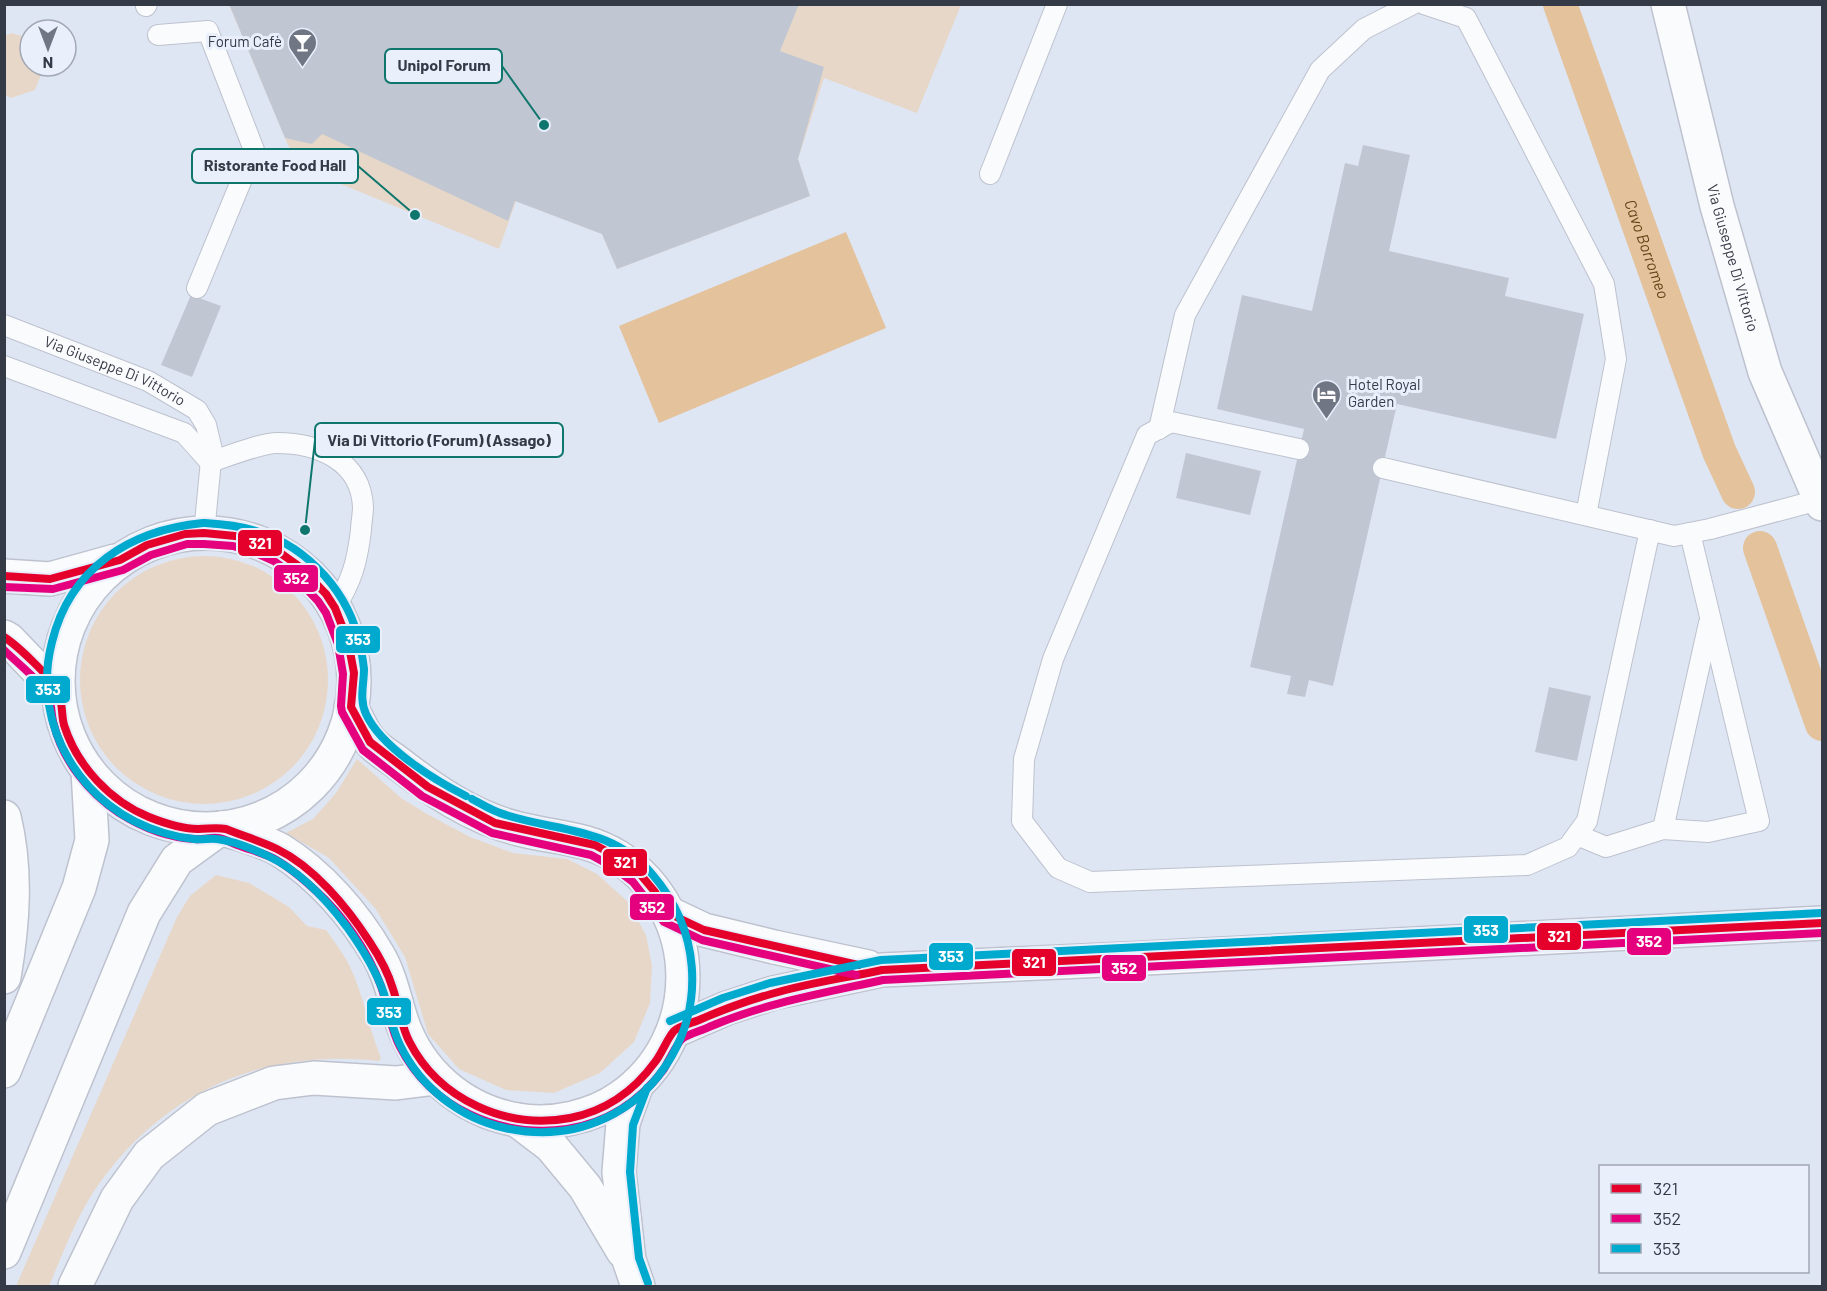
<svg xmlns="http://www.w3.org/2000/svg" width="1827" height="1291" font-family="Barlow,sans-serif">
  <style>
    .green { fill: #e7d7c8 }
    .water { fill: #e3c29c }
    .lines { fill: none; stroke-linecap: round; stroke-linejoin: round }
    .canal { stroke: #e3c29c; stroke-width: 34 }
    .building { fill: #c1c7d2 }
    .lane-casing { stroke: #bdc2ce; stroke-width: 22 }
    .street-casing { stroke: #bdc2ce; stroke-width: 36 }
    .secondary-casing { stroke: #bdc2ce; stroke-width: 36 }
    .lane { stroke: #fafbfd; stroke-width: 20 }
    .street { stroke: #fafbfd; stroke-width: 33 }
    .secondary { stroke: #fafbfd; stroke-width: 33 }
    .bus-1-casing { stroke: #eaeffc; stroke-width: 12 }
    .bus-2-casing { stroke: #eaeffc; stroke-width: 12 }
    .bus-3-casing { stroke: #eaeffc; stroke-width: 12 }
    .bus-1 { stroke: #e4002b; stroke-width: 8 }
    .bus-2 { stroke: #e5007d; stroke-width: 8 }
    .bus-3 { stroke: #00a9ce; stroke-width: 8 }
    .labels { text-anchor: middle; stroke-width: 6; stroke-linejoin: round; paint-order: stroke }
    .poi-label { font-size: 15px; fill: #353a47; stroke: #eaeffc; text-anchor: end }
    .street-label { font-size: 15px; fill: #353a47; stroke: #eaeffc }
    .water-label { font-size: 16px; font-style: italic; fill: #654416; stroke: #eaeffc }
    .leader { fill: none; stroke: #0f766e; stroke-width: 2 }
    .callout-dot { fill: #0f766e; stroke: #eaeffc; stroke-width: 2 }
    .callout { fill: #eaeffc; stroke: #0f766e; stroke-width: 2 }
    .callout-label { font-size: 16px; text-anchor: middle; font-weight: bold; fill: #353a47 }
    .line-badge { stroke: #eaeffc; stroke-width: 2 }
    .badge-label { font-size: 16px; text-anchor: middle; font-weight: bold; fill: #fff }
  </style>
  <rect width="100%" height="100%" fill="#dfe6f3"/>
  <!-- green -->
  <g class="green">
    <polygon points="229,5 961,5 917,113 824,78 798,159 810,196 617,269 602,234 516,201 499,249 297,166"/>
    <polygon points="12,33 30,39 30,66 44,67 35,90 11,98 5,95 4,36"/>
    <circle cx="204" cy="680" r="124"/>
    <polygon points="357,759 401,798 427,814 470,837 513,853 567,859 597,874 627,901 646,935 652,966 650,1003 634,1042 600,1073 554,1093 506,1090 459,1069 428,1034 405,957 375,908 329,858 286,833 313,819 336,793"/>
    <path d="M216,875L249,883L289,907L307,926L326,930C333,940 341,950 347,961C363,991 368,1027 381,1058L379,1061C267,1048 168,1089 101,1181C78,1212 64,1251 49,1286H16L177,917L190,896Z"/>
  </g>
  <!-- water -->
  <polygon class="water" points="846,232 886,328 659,423 619,326"/>
  <g class="lines">
    <!-- canal -->
    <g class="canal">
      <path id="s1" d="M1560,4L1719,451L1738,492"/>
      <polyline points="1760,548 1822,724"/>
    </g>
  </g>
  <!-- building -->
  <g class="building">
    <polygon points="229,4 799,4 780,51 824,67 798,159 810,196 617,269 602,234 515,201 508,221 322,134 312,144 285,138"/>
    <polygon points="1363,145 1410,155 1389,251 1509,278 1505,296 1584,314 1556,439 1397,404 1333,686 1309,680 1305,697 1287,694 1291,676 1250,667 1304,429 1217,409 1242,295 1312,311 1345,163 1358,166"/>
    <polygon points="191,295 221,306 192,377 161,365"/>
    <polygon points="1186,453 1261,471 1250,515 1176,498"/>
    <polygon points="1549,687 1591,696 1577,761 1535,752"/>
  </g>
  <g class="lines">
    <defs>
      <g id="lane">
        <polyline points="1424,4 1466,18 1604,284 1616,359 1586,515"/>
        <polyline points="146,6 147,4"/>
        <polyline points="158,35 208,31 254,150 197,288"/>
        <polyline points="990,174 1057,4"/>
        <path id="s2" d="M4,325L148,381L197,410L206,425L212,450L204,533"/>
        <polyline points="4,366 184,433 210,462"/>
        <polyline points="1159,429 1185,315 1320,70 1364,29 1413,4"/>
        <polyline points="1299,449 1171,422 1147,435 1053,659 1024,759 1022,821 1058,868 1090,882 1527,865 1568,847 1587,821 1650,530"/>
        <path d="M210,462C226,457 261,443 277,443C317,443 361,460 363,507C363,515 361,523 361,530C357,563 352,580 335,608"/>
        <polyline points="1383,468 1674,536 1710,529 1822,499"/>
        <polyline points="1663,829 1709,623"/>
        <polyline points="1577,835 1606,847 1663,829 1708,832 1759,821 1690,533"/>
      </g>
      <g id="street">
        <path id="s3" d="M1668,4L1717,206L1765,372L1822,504"/>
        <polyline points="637,1084 623,1123 619,1172 629,1260 638,1286"/>
        <polyline points="517,1120 551,1146 585,1187 623,1251"/>
      </g>
      <g id="secondary">
        <circle cx="206" cy="681" r="148"/>
        <polyline points="4,576 50,579 115,561"/>
        <polyline points="4,637 9,640 57,690"/>
        <path d="M4,817C17,870 13,924 4,977"/>
        <path d="M221,828C238,834 265,841 280,850C319,874 355,915 378,955C390,975 394,997 401,1019C418,1072 462,1110 517,1120C552,1126 593,1117 621,1097C704,1039 704,912 618,857C586,837 554,838 519,829C473,818 431,789 394,760C387,755 377,749 371,742C363,733 357,718 351,707"/>
        <polyline points="668,913 704,930 774,947 868,967"/>
        <polyline points="674,1031 727,1008 773,993 882,970 1126,959 1822,923"/>
        <polyline points="4,1071 79,888 92,840 88,771"/>
        <polyline points="4,1252 144,913 177,860 221,828"/>
        <polyline points="75,1286 117,1199 149,1155 207,1109 274,1083 314,1078 396,1083 436,1078"/>
      </g>
    </defs>
    <!-- lane casing -->
    <use href="#lane" class="lane-casing"/>
    <!-- street casing -->
    <use href="#street" class="street-casing"/>
    <!-- secondary casing -->
    <use href="#secondary" class="secondary-casing"/>
    <!-- lane -->
    <use href="#lane" class="lane"/>
    <!-- street -->
    <use href="#street" class="street"/>
    <!-- secondary -->
    <use href="#secondary" class="secondary"/>
    <defs>
      <g id="bus-1">
        <polyline points="4,576 50,579 120,560 147,545 185,534 204,533 235,536 260,543 279,552 300,567 326,594 335,608 348,641 354,673 351,707 370,742 428,787 495,823 595,845 619,858 640,874 655,892 668,913 704,930 858,965"/>
        <path d="M4,637C17,645 50,677 57,689C63,699 61,714 64,725C77,766 110,801 149,817C164,823 182,829 198,829C208,829 216,827 226,829C243,836 261,841 277,849C314,867 347,907 369,941C379,956 388,972 393,989C399,1007 401,1025 409,1041C439,1100 507,1130 570,1118C605,1111 634,1091 655,1062C661,1055 668,1037 674,1031C679,1026 692,1023 699,1020C722,1010 746,1001 771,994C807,983 845,978 882,970L1822,923"/>
      </g>
      <g id="bus-2">
        <polyline points="4,587 53,589 123,570 151,555 187,544 204,544 233,546 256,553 274,561 293,575 318,601 326,613 338,644 343,674 341,706 342,712 363,750 422,796 492,833 591,855 613,867 633,882 664,922 702,940 856,975"/>
        <path d="M4,650C15,661 44,684 49,697C52,706 51,716 54,725C63,761 88,792 119,813C141,827 168,838 195,839C203,840 211,837 218,838C226,839 233,844 240,846C251,850 263,853 273,858C288,866 303,879 315,890C343,915 368,951 381,986C388,1006 390,1028 400,1047C432,1109 500,1138 567,1129C607,1123 640,1101 664,1069C668,1062 677,1043 682,1039C688,1034 701,1031 709,1027C765,1003 824,993 883,980L1822,933"/>
      </g>
      <g id="bus-3">
        <path d="M203,523C130,530 70,568 52,642C30,726 83,810 164,833C174,836 184,838 194,839C202,840 210,838 217,839C234,841 253,849 268,856C300,871 326,899 347,927C362,948 376,970 384,994C389,1011 392,1029 400,1045C420,1087 460,1118 505,1128C654,1161 751,989 652,874C612,827 559,832 506,815C494,812 483,805 472,799"/>
        <path d="M205,523C223,524 242,526 259,532C309,548 350,594 360,646C362,653 363,661 364,669C364,684 359,699 366,714C381,747 434,780 466,796"/>
        <polyline points="670,1021 723,998 770,983 881,960 1821,913"/>
        <polyline points="647,1088 633,1125 630,1172 639,1258 648,1283"/>
      </g>
    </defs>
    <!-- bus-1 casing -->
    <use href="#bus-1" class="bus-1-casing"/>
    <!-- bus-2 casing -->
    <use href="#bus-2" class="bus-2-casing"/>
    <!-- bus-3 casing -->
    <use href="#bus-3" class="bus-3-casing"/>
    <!-- bus-1 -->
    <use href="#bus-1" class="bus-1"/>
    <!-- bus-2 -->
    <use href="#bus-2" class="bus-2"/>
    <!-- bus-3 -->
    <use href="#bus-3" class="bus-3"/>
  </g>
  <!-- icons -->
  <defs>
    <symbol id="bar-pin" viewBox="-11 -11 22 30"><path d="M0 17L-7.5 6A9.5 9.5 0 1 1 7.5 6Z" fill="#707683" stroke="#eaeffc"/><path d="M-6-5H6L.8 .8V4.5H3.5V6h-7V4.5H-.8V.8Z" fill="#fff"/></symbol>
    <symbol id="hotel-pin" viewBox="-11 -11 22 30"><path d="M0 17L-7.5 6A9.5 9.5 0 1 1 7.5 6Z" fill="#707683" stroke="#eaeffc"/><path d="M-6-4.5h1.5V1H6V5H4.5V3h-9V5H-6ZM-4 0a1.8 1.8 0 1 1 3.6 0ZM.5 0V-2.5h3Q6-2.5 6 0Z" fill="#fff"/></symbol>
  </defs>
  <g fill-rule="evenodd">
    <use href="#bar-pin" x="286" y="26" width="33" height="45"/>
    <use href="#hotel-pin" x="1310" y="378" width="33" height="45"/>
  </g>
  <g class="labels">
    <!-- poi labels -->
    <g class="poi-label">
      <text x="282" y="47">Forum Cafè</text>
      <text x="1348" y="390" text-anchor="start">Hotel Royal<tspan x="1348" dy="17">Garden</tspan></text>
    </g>
    <!-- street labels -->
    <g class="street-label">
      <text dy="5" stroke="none"><textPath href="#s3" startOffset="262">Via Giuseppe Di Vittorio</textPath></text>
      <text dy="5" stroke="none"><textPath href="#s2" startOffset="120">Via Giuseppe Di Vittorio</textPath></text>
    </g>
    <!-- water labels -->
    <g class="water-label">
      <text dy="6" stroke="none"><textPath href="#s1" startOffset="260">Cavo Borromeo</textPath></text>
    </g>
  </g>
  <!-- callouts -->
  <path class="leader" d="M544 125L502 66M415 215L358 166M305 530L315 440"/>
  <g class="callout-dot">
    <circle cx="544" cy="125" r="6"/>
    <circle cx="415" cy="215" r="6"/>
    <circle cx="305" cy="530" r="6"/>
  </g>
  <g class="callout">
    <rect x="385" y="49" width="117" height="34" rx="6"/>
    <rect x="192" y="149" width="166" height="34" rx="6"/>
    <rect x="315" y="423" width="248" height="34" rx="6"/>
  </g>
  <g class="callout-label">
    <text x="444" y="71">Unipol Forum</text>
    <text x="275" y="171">Ristorante Food Hall</text>
    <text x="439" y="446">Via Di Vittorio (Forum) (Assago)</text>
  </g>
  <g class="line-badge">
    <rect x="237" y="529" width="46" height="28" rx="6" fill="#e4002b"/>
    <rect x="273" y="564" width="46" height="29" rx="6" fill="#e5007d"/>
    <rect x="335" y="625" width="46" height="29" rx="6" fill="#00a9ce"/>
    <rect x="25" y="675" width="46" height="29" rx="6" fill="#00a9ce"/>
    <rect x="602" y="848" width="46" height="29" rx="6" fill="#e4002b"/>
    <rect x="629" y="893" width="46" height="28" rx="6" fill="#e5007d"/>
    <rect x="1463" y="915" width="46" height="29" rx="6" fill="#00a9ce"/>
    <rect x="1536" y="922" width="46" height="29" rx="6" fill="#e4002b"/>
    <rect x="1626" y="927" width="46" height="29" rx="6" fill="#e5007d"/>
    <rect x="928" y="942" width="46" height="29" rx="6" fill="#00a9ce"/>
    <rect x="1011" y="948" width="46" height="29" rx="6" fill="#e4002b"/>
    <rect x="1101" y="954" width="46" height="28" rx="6" fill="#e5007d"/>
    <rect x="366" y="997" width="46" height="29" rx="6" fill="#00a9ce"/>
  </g>
  <g class="badge-label">
    <text x="260" y="549">321</text>
    <text x="296" y="584">352</text>
    <text x="358" y="645">353</text>
    <text x="48" y="695">353</text>
    <text x="625" y="868">321</text>
    <text x="652" y="913">352</text>
    <text x="1486" y="936">353</text>
    <text x="1559" y="942">321</text>
    <text x="1649" y="947">352</text>
    <text x="951" y="962">353</text>
    <text x="1034" y="968">321</text>
    <text x="1124" y="974">352</text>
    <text x="389" y="1018">353</text>
  </g>
  <!-- border -->
  <rect width="1827" height="1291" fill="none" stroke="#353a47" stroke-width="12"/>
  <!-- legend -->
  <rect x="1599" y="1165" width="210" height="108" fill="#eaeffc" stroke="#a2a7b4" stroke-width="1.5"/>
  <rect x="1611" y="1184" width="30" height="9" fill="#e4002b" stroke="#a2a7b4" stroke-width="1.5"/>
  <text x="1653" y="1195" font-size="18" fill="#353a47">321</text>
  <rect x="1611" y="1214" width="30" height="9" fill="#e5007d" stroke="#a2a7b4" stroke-width="1.5"/>
  <text x="1653" y="1225" font-size="18" fill="#353a47">352</text>
  <rect x="1611" y="1244" width="30" height="9" fill="#00a9ce" stroke="#a2a7b4" stroke-width="1.5"/>
  <text x="1653" y="1255" font-size="18" fill="#353a47">353</text>
  <!-- north arrow -->
  <g transform="translate(48 48) rotate(180)"><circle r="28" fill="#eaeffc" stroke="#a2a7b4" stroke-width="1.5"/>
  <path d="M0-4.5L10 22L0 15L-10 22Z" fill="#707683"/>
  <text y="-9" font-size="16" font-weight="bold" text-anchor="middle" fill="#353a47">N</text>
  </g>
</svg>
